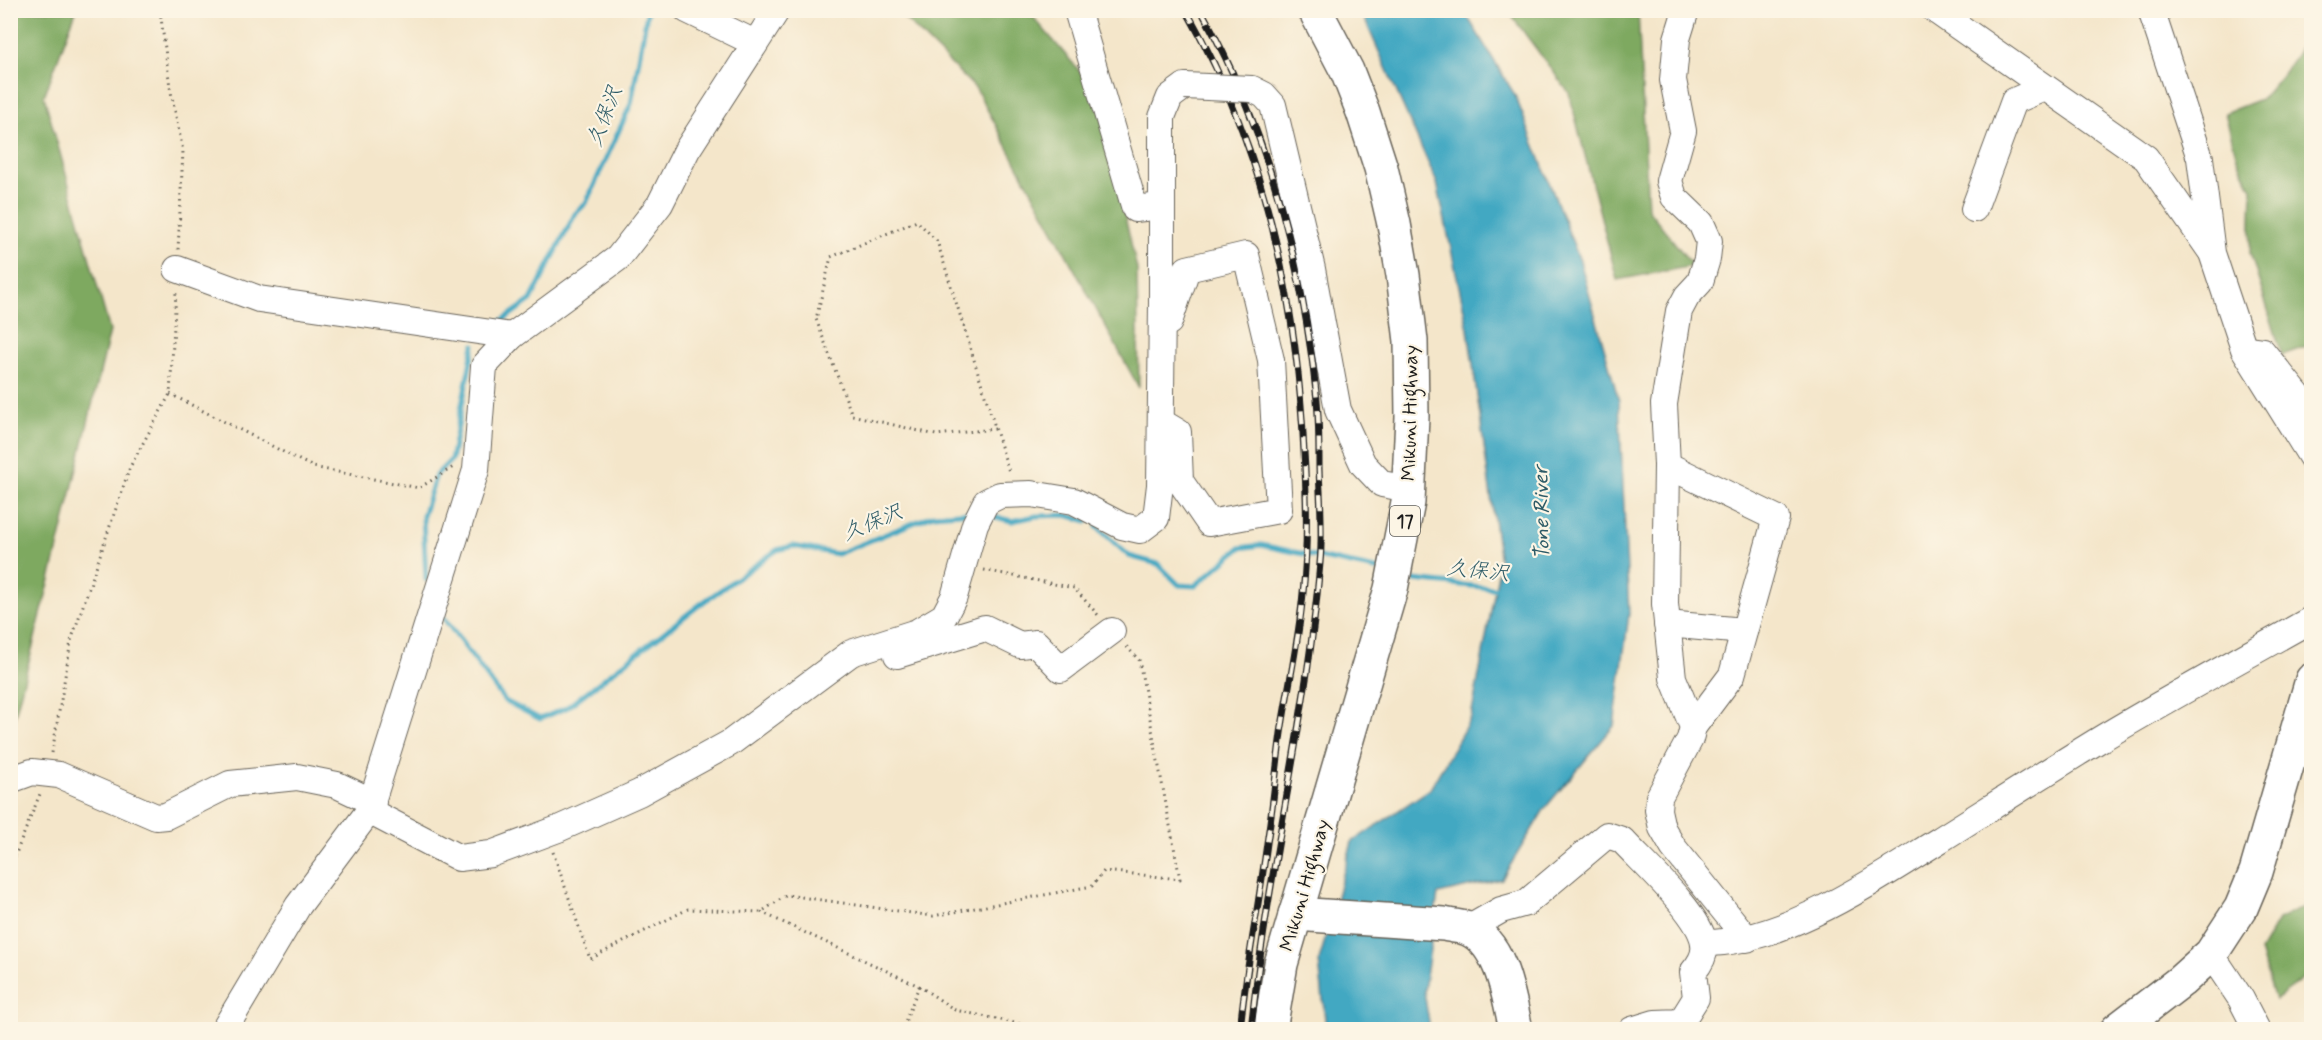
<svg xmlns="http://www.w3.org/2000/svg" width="2322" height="1040" font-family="Mynerve,'Klee One',sans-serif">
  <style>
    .forest { fill: #7ea961; stroke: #4d623e; stroke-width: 1.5 }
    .water { fill: #42a8c2; stroke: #2f626f; stroke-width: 1.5 }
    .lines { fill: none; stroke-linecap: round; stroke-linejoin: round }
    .stream { stroke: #42a8c2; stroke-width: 5 }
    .minor-casing { stroke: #686359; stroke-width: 28 }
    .major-casing { stroke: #686359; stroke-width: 36 }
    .highway-casing { stroke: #686359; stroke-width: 36 }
    .path { stroke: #686359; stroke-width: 3; stroke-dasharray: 1.5 4.5; stroke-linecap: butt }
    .minor { stroke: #fff; stroke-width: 26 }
    .major { stroke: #fff; stroke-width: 33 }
    .highway { stroke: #fff; stroke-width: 33 }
    .rail-casing { stroke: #1c1c1c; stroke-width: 7 }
    .rail { stroke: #fcf5e5; stroke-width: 4.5; stroke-dasharray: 14; stroke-linecap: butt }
    .minor-bridge-casing { stroke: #686359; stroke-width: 28; stroke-linecap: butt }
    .minor-bridge { stroke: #fff; stroke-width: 26 }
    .labels { text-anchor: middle; stroke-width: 4.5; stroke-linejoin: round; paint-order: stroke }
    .shield { fill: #fcf5e5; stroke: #5f5d58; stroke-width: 1.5 }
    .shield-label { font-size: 18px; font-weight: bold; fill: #1c1c1c }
    .street-label { font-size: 20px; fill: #1c1c1c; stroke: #fcf5e5 }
    .water-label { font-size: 21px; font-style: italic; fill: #2d5b67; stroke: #fcf5e5 }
  </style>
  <rect width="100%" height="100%" fill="#fcf5e5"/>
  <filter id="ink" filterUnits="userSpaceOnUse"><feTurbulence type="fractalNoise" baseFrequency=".0167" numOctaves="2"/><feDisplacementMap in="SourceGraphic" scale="12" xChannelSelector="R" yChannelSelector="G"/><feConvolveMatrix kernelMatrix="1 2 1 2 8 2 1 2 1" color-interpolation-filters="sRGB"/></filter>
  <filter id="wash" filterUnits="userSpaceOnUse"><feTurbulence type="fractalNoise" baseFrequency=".008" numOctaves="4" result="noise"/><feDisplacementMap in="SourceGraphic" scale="24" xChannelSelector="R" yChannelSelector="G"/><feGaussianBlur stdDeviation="1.35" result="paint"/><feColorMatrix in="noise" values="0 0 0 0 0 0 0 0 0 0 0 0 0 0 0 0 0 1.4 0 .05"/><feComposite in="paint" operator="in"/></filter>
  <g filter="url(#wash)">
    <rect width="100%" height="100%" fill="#f4e6ca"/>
    <!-- forest -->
    <g class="forest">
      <polygon points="11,10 76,11 44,96 110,331 53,568 11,731"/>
      <polygon points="897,11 1028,11 1096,90 1137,269 1139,388 976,89"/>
      <polygon points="1508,11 1638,11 1648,209 1693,266 1617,280 1569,93"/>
      <polygon points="2311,17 2311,345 2282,355 2250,253 2252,189 2237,158 2225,113 2263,98 2283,74 2297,54"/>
      <polygon points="2311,903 2311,972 2275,1000 2260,951 2278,920"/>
    </g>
    <!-- water -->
    <polygon class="water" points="1361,11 1464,11 1515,95 1580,261 1619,401 1629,614 1614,726 1545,808 1502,879 1438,894 1424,991 1430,1029 1326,1029 1319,961 1352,842 1430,789 1471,717 1500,563 1468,329 1437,183"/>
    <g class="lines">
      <!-- stream -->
      <g class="stream">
        <polyline points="496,325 531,300 575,214 586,203 631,104 647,13"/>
        <polyline points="987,515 1012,521 1036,516 1066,515 1087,521"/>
        <polyline points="1097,527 1129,556 1158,564 1179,585 1195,586 1240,548 1261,545 1380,570"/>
        <polyline points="426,580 423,516 436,475 451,460 474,345"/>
        <polyline points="1414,580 1501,589"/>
        <polyline points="440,613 505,701 540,719 566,708 702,603 777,550 793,546 837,554 933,515 972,512"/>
      </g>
    </g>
  </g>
  <g filter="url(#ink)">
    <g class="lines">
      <defs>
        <g id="minor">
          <polyline points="687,10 755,43"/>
          <polyline points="1077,10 1135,209 1162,206"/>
          <polyline points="1686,10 1677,39 1673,80 1683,131 1669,181 1674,197 1701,223 1709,241 1707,259 1700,282 1687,296 1679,311 1664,404 1667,465 1665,604 1673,678 1693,727 1690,739 1659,797 1658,810 1662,828 1673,847 1747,939"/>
          <polyline points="1935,10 2146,158 2210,250"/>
          <polyline points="2151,10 2200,158 2212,253 2244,349 2312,458"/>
          <polyline points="1252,89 1264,95 1273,105 1312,269 1338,410 1363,464 1382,484 1409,489"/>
          <polyline points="1974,209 2014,101 2044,88"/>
          <polyline points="177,269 259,299 512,336"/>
          <polyline points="2247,349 2262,351 2312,413"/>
          <polyline points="1161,422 1178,432 1180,481 1209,523 1279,510 1271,360 1246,255 1187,269 1169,322"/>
          <polyline points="1667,465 1776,518 1732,675 1693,727"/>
          <polyline points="1667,624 1744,631"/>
          <polyline points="897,655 985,628 1020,645 1036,643 1061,669 1112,631"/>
          <polyline points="10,780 32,772 59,775 156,817 166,816 230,784 297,777 337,785 373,802"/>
          <polyline points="369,811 459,858 491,854 558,829 639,793 730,743 851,653 917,632 944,616 954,597 975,524 986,502 1000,495 1031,494 1074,501 1122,526 1140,530 1156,518 1160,485 1162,302 1162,117 1170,97 1185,86"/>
          <path d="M1468,929L1501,910L1526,903L1607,835L1622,840C1643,863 1700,914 1704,943C1706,954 1700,964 1693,972L1696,998L1681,1022L1655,1023L1632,1030"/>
          <path d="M1704,943C1782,944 1873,881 1938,841C1992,807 2045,773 2099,740C2169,698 2241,659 2312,619"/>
          <polyline points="2211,954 2241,999 2257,1030"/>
          <polyline points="224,1030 298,906 369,811 476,470 484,366 512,336 618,258 660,204 687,150 777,10"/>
        </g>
        <g id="major">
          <path d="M1295,914L1444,924C1451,926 1461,926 1468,929C1502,944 1509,997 1516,1030"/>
          <polyline points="2117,1030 2181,981 2211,954 2241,908 2256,872 2312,680"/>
        </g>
        <polyline id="highway" points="1270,1030 1281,964 1391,589 1408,502 1412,417 1411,341 1403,275 1394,224 1381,168 1363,112 1347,71 1315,10"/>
      </defs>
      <!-- minor casing -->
      <use href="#minor" class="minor-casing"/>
      <!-- major casing -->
      <use href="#major" class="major-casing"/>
      <!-- highway casing -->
      <use href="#highway" class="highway-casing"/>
      <!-- path -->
      <g class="path">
        <polyline points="160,10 170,87 183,151 178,250"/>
        <polyline points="170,394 313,467 419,488 455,466"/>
        <polyline points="995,429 936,435 852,415 816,319 831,257 917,221 937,241 1009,472"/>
        <polyline points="984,570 1074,588 1099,616"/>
        <polyline points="52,753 71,641 130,467 170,394 176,292"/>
        <polyline points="553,852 590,959 688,909 761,912 787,895 933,916 1092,886 1104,871 1180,879 1139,660 1125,645"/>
        <polyline points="10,868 40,794"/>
        <polyline points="761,912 919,986 902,1030"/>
        <polyline points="919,986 955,1010 1047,1030"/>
      </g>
      <!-- minor -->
      <use href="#minor" class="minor"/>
      <!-- major -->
      <use href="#major" class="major"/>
      <!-- highway -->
      <use href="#highway" class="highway"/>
      <defs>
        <g id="rail">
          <path d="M1186,10C1263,145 1297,298 1304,452C1307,499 1308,547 1303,593C1299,640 1288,687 1281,733C1276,770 1273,806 1267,843C1259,905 1246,967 1240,1030"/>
          <path d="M1201,10C1267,129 1303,265 1317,400C1319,422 1319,446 1319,468C1320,499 1323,532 1320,563C1307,719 1267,873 1251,1030"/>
        </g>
      </defs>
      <!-- rail casing -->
      <use href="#rail" class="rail-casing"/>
      <!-- rail -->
      <use href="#rail" class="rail"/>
      <defs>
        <polyline id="minor-bridge" points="1185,86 1252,89"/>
      </defs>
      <!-- minor-bridge casing -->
      <use href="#minor-bridge" class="minor-bridge-casing"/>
      <!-- minor-bridge -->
      <use href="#minor-bridge" class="minor-bridge"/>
    </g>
  </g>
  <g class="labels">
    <!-- shield labels -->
    <rect class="shield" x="1390" y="506" width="30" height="30" rx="4.5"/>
    <g class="shield-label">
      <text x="1405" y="527">17</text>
    </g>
    <!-- street labels -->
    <g class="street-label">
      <text transform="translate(1409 413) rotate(-89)" y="7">Mikuni Highway</text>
      <text transform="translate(1304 885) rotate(-74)" y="7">Mikuni Highway</text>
    </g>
    <!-- water labels -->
    <g class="water-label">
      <text transform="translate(604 116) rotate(-69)" y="7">久保沢</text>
      <text transform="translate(1541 513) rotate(-91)" y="7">Tone River</text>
      <text transform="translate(872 522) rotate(-22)" y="7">久保沢</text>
      <text transform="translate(1478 570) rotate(6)" y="7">久保沢</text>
    </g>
  </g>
  <!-- margin -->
  <rect width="2322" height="1040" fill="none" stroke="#fcf5e5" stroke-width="36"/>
</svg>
